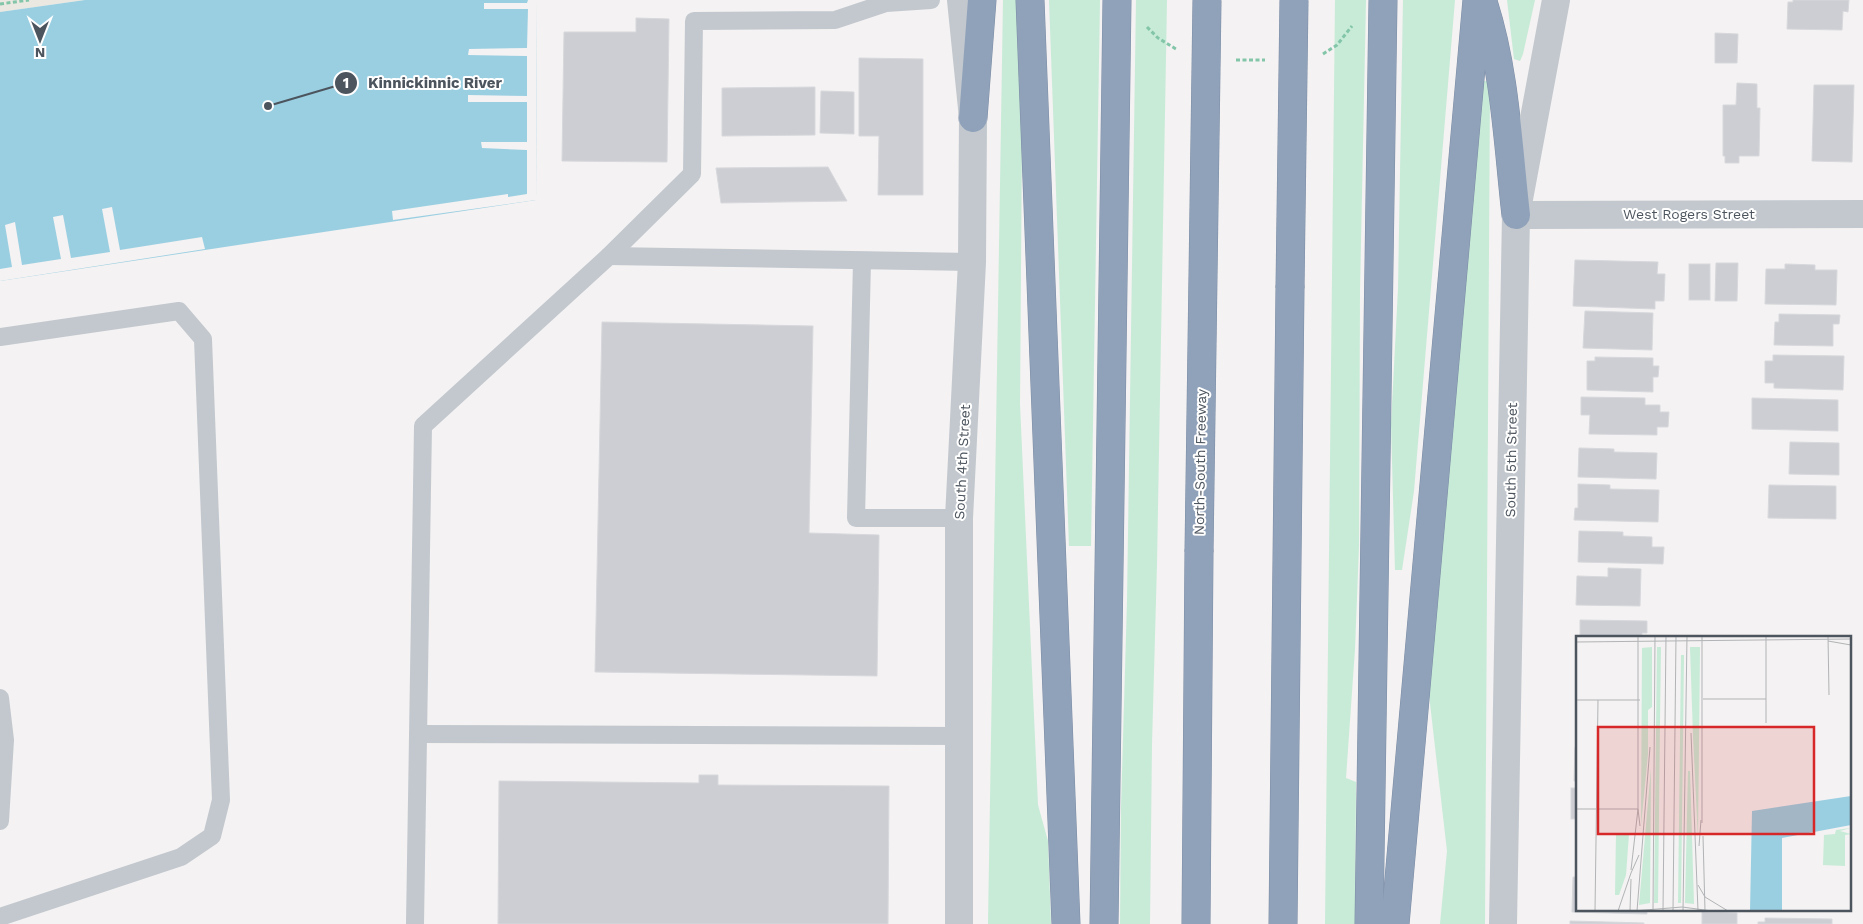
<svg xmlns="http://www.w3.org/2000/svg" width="1863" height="924" font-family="'Work Sans',sans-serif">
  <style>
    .commercial { fill: #eae8e0 }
    .green { fill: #c7ebd7 }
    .water { fill: #9acfe2 }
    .pier { fill: #f4f2f2 }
    .building { fill: #cdced3; stroke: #d7d8dc }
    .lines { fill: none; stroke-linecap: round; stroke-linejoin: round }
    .motorway-casing { stroke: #7c8da5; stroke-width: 29 }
    .path { stroke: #83c5a8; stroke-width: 3; stroke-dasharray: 4 2.5; stroke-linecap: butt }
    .service { stroke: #c2c8ce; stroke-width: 18 }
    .minor { stroke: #c2c8ce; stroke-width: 28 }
    .tertiary { stroke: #c2c8ce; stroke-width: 28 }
    .motorway { stroke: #90a2ba; stroke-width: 28 }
    .motorway-bridge-casing { stroke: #7c8da5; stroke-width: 29; stroke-linecap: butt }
    .motorway-bridge { stroke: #90a2ba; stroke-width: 28 }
    .labels { text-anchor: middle; stroke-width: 4; stroke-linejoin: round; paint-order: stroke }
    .street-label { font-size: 14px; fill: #4c545d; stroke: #fff }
    .inset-road { fill: none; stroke: #b1b3b6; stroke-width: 1 }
    .view { fill: #d62828; fill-opacity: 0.15; stroke: #d62828; stroke-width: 2.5 }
    .inset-edge { fill: none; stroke: #4c545d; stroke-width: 2.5 }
    .leader { fill: none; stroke: #4c545d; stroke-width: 2 }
    .callout-dot { fill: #4c545d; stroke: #fff; stroke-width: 2 }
    .mark-label { font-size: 15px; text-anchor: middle; font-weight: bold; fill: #fff }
    .callout-label { font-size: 15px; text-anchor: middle; font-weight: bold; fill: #4c545d; stroke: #fff; stroke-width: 4; stroke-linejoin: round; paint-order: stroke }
  </style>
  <rect width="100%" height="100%" fill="#f4f2f2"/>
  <!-- commercial -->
  <polygon class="commercial" points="0,0 85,0 0,12"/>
  <!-- green -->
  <g class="green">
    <polygon points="1003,0 1016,0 1022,136 1020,404 1038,805 1048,841 1051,924 988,924"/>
    <polygon points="1049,0 1100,0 1091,546 1069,546"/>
    <polygon points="1136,0 1167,0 1157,564 1152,744 1150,924 1120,924 1121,808 1127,601"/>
    <polygon points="1335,0 1366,0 1360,290 1359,546 1355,649 1346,778 1356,782 1355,924 1325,924"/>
    <polygon points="1403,0 1455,0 1414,491 1402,570 1395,570 1391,424 1398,289"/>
    <polygon points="1507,0 1535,0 1523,54 1520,61 1514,59"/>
    <polygon points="1490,80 1485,924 1440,924 1447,851 1428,686 1480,82"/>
  </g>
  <!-- water -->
  <polygon class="water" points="85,0 537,0 536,200 0,281 0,12"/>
  <!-- pier -->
  <g class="pier">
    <polygon points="528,0 537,0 536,200 393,220 392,211 508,194 508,197 527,194 527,150 482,148 481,142 527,142 527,102 468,102 468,95 527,96 527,56 468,55 469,49 527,48 528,9 484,9 484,3 527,3"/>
    <polygon points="112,207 120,250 202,237 205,249 0,281 0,269 12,267 5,225 15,222 22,265 61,259 53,217 63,215 71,258 110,252 102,209"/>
  </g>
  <!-- building -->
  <g class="building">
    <polygon points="1793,0 1849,0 1848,12 1843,11 1842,30 1787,29 1788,2 1793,2"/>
    <polygon points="636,18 669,19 667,162 562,161 564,32 636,32"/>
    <polygon points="1715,33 1738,34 1737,63 1715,63"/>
    <polygon points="859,58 923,59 923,195 878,195 879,136 859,136"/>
    <polygon points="1737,83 1757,84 1757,108 1760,108 1759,156 1739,156 1739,163 1725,163 1725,156 1723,156 1723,105 1736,105"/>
    <polygon points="1814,85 1854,85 1852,162 1812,161"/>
    <polygon points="815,87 815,135 722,136 722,88"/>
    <polygon points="821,91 854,92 854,134 820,133"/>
    <polygon points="828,167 847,201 721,203 716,168"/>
    <polygon points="1575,260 1658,262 1657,274 1665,274 1664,301 1655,301 1655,309 1573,306"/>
    <polygon points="1716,263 1738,263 1737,301 1715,301"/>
    <rect x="1689" y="264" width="21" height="36"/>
    <polygon points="1785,264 1815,265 1815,270 1837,270 1836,305 1765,304 1766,269 1785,269"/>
    <polygon points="1585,311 1653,313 1652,350 1583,348"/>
    <polygon points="1779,314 1840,315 1839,324 1833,324 1833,346 1774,345 1775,322 1779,322"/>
    <polygon points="602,322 813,326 809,533 879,535 877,676 595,672"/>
    <polygon points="1773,355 1844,356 1843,390 1774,388 1774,383 1765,383 1765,361 1773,361"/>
    <polygon points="1595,357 1653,358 1653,366 1659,366 1658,377 1653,377 1653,392 1587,390 1587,361 1595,361"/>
    <polygon points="1581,397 1645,398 1645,405 1660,405 1660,412 1669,412 1668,427 1657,427 1657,435 1589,434 1590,415 1581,415"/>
    <polygon points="1752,398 1838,400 1838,431 1752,429"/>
    <polygon points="1790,442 1839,443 1839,475 1789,474"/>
    <polygon points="1579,448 1614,449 1614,452 1657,453 1656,479 1578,477"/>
    <polygon points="1578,484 1610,485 1610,489 1659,490 1658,522 1574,520 1575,508 1578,508"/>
    <polygon points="1769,485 1836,486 1836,519 1768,518"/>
    <polygon points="1579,531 1623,532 1623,536 1652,537 1652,547 1664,547 1663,564 1578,562"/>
    <polygon points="1608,568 1641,569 1640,606 1576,605 1577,576 1608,577"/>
    <polygon points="1580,620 1647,621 1647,633 1642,633 1642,638 1580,638"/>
    <polygon points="1575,747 1577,747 1577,781 1574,781"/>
    <polygon points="699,775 718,775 718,785 889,786 888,924 498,924 499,781 699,783"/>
    <rect x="1571" y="788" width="6" height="31"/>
    <polygon points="1573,877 1577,877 1577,910 1647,910 1647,914 1572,912"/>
    <polygon points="1702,912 1737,913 1737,924 1702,924"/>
    <polygon points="1765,918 1832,919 1832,924 1758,924 1758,922 1765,922"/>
    <polygon points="1570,921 1644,923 1644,924 1570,924"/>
  </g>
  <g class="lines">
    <defs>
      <g id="motorway">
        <polyline points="1030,0 1066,924"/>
        <path d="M1483,2C1505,69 1508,145 1516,215"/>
        <polyline points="973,118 982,0"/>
        <polyline points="1104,924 1117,0"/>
        <polyline points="1196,924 1199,552"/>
        <polyline points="1283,924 1290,288"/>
        <polyline points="1369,924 1383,0"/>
        <polyline points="1395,924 1477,0"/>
      </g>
    </defs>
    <!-- motorway casing -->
    <use href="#motorway" class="motorway-casing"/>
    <!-- path -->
    <g class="path">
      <polyline points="0,4 29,0"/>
      <polyline points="1147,27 1158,38 1176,49"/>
      <polyline points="1323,54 1337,45 1352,26"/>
      <polyline points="1236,60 1265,60"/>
    </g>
    <!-- service -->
    <g class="service">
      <polyline points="609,256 972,262"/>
      <polyline points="862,261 856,518 959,518"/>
      <polyline points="0,337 179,311 203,339 221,800 212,836 181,857 0,917"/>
      <polyline points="0,698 5,740 0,821"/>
      <polyline points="418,734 959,736"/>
      <polyline points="415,924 423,426 609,256 692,174 694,21 835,20 886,3 931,0"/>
    </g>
    <!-- minor -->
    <polyline class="minor" points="1516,215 1863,214"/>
    <!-- tertiary -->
    <g class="tertiary">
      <polyline points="959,924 959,518 972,262 973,118 961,0"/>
      <polyline points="1503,924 1516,215 1556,0"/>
    </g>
    <!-- motorway -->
    <use href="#motorway" class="motorway"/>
    <defs>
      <g id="motorway-bridge">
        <polyline points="1290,288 1294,0"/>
        <polyline points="1199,552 1207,0"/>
      </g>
    </defs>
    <!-- motorway-bridge casing -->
    <use href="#motorway-bridge" class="motorway-bridge-casing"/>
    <!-- motorway-bridge -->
    <use href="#motorway-bridge" class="motorway-bridge"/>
  </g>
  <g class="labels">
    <!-- street labels -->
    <g class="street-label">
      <text x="1689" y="219">West Rogers Street</text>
      <text transform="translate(1511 460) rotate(-89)" y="5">South 5th Street</text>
      <text transform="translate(962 462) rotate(-87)" y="5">South 4th Street</text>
      <text transform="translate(1200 462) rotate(-89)" y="5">North-South Freeway</text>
    </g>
  </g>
  <!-- overview -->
  <g transform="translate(1576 636)">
    <rect width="275" height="275" fill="#f4f2f2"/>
    <path d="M76,11V71L72,74V118L65,189L66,12ZM81,11H85L84,84L82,267H78ZM114,11H124L122,203L117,100ZM105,19H108L105,267H102ZM75,132L74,267L63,269ZM112,135H114L118,268L109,267ZM275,192L264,195L275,198L269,199V230L247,229L248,199L259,198L260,194ZM40,198H53L50,239L43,259H39Z" fill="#c7ebd7"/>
    <path d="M275,160V189L206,202V275H174L176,175Z" fill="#9acfe2"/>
    <path class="inset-road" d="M190,0V87M252,0L253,59M252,5L275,9M0,6L275,3M127,63H190M0,64H64M115,97L122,275M0,173H62M62,173L64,190M126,187V0M127,200L129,275M123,210L125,184M55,234L62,173V0M55,237L63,219M122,249L129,261L152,275M19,275L22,64M42,275L55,237M54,275L55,243M57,275L106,271L136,275M61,275L74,111M77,275L79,0M87,275L90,0M97,275L100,0M107,275L111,0"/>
    <path class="view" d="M22,91H238V198H22Z"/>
    <rect width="275" height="275" class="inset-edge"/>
  </g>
  <!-- callouts -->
  <path class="leader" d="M268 106L346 83"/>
  <g class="callout-dot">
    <circle cx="268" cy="106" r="5"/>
    <circle cx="346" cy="83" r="12"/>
  </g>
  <g class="mark-label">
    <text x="346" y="88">1</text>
  </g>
  <g class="callout-label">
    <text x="435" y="88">Kinnickinnic River</text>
  </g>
  <!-- north arrow -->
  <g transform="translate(40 40) rotate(180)" stroke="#ffffff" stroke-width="4" paint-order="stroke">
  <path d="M0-4L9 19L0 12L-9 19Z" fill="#4c545d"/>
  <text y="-8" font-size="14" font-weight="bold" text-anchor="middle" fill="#4c545d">N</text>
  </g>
</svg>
